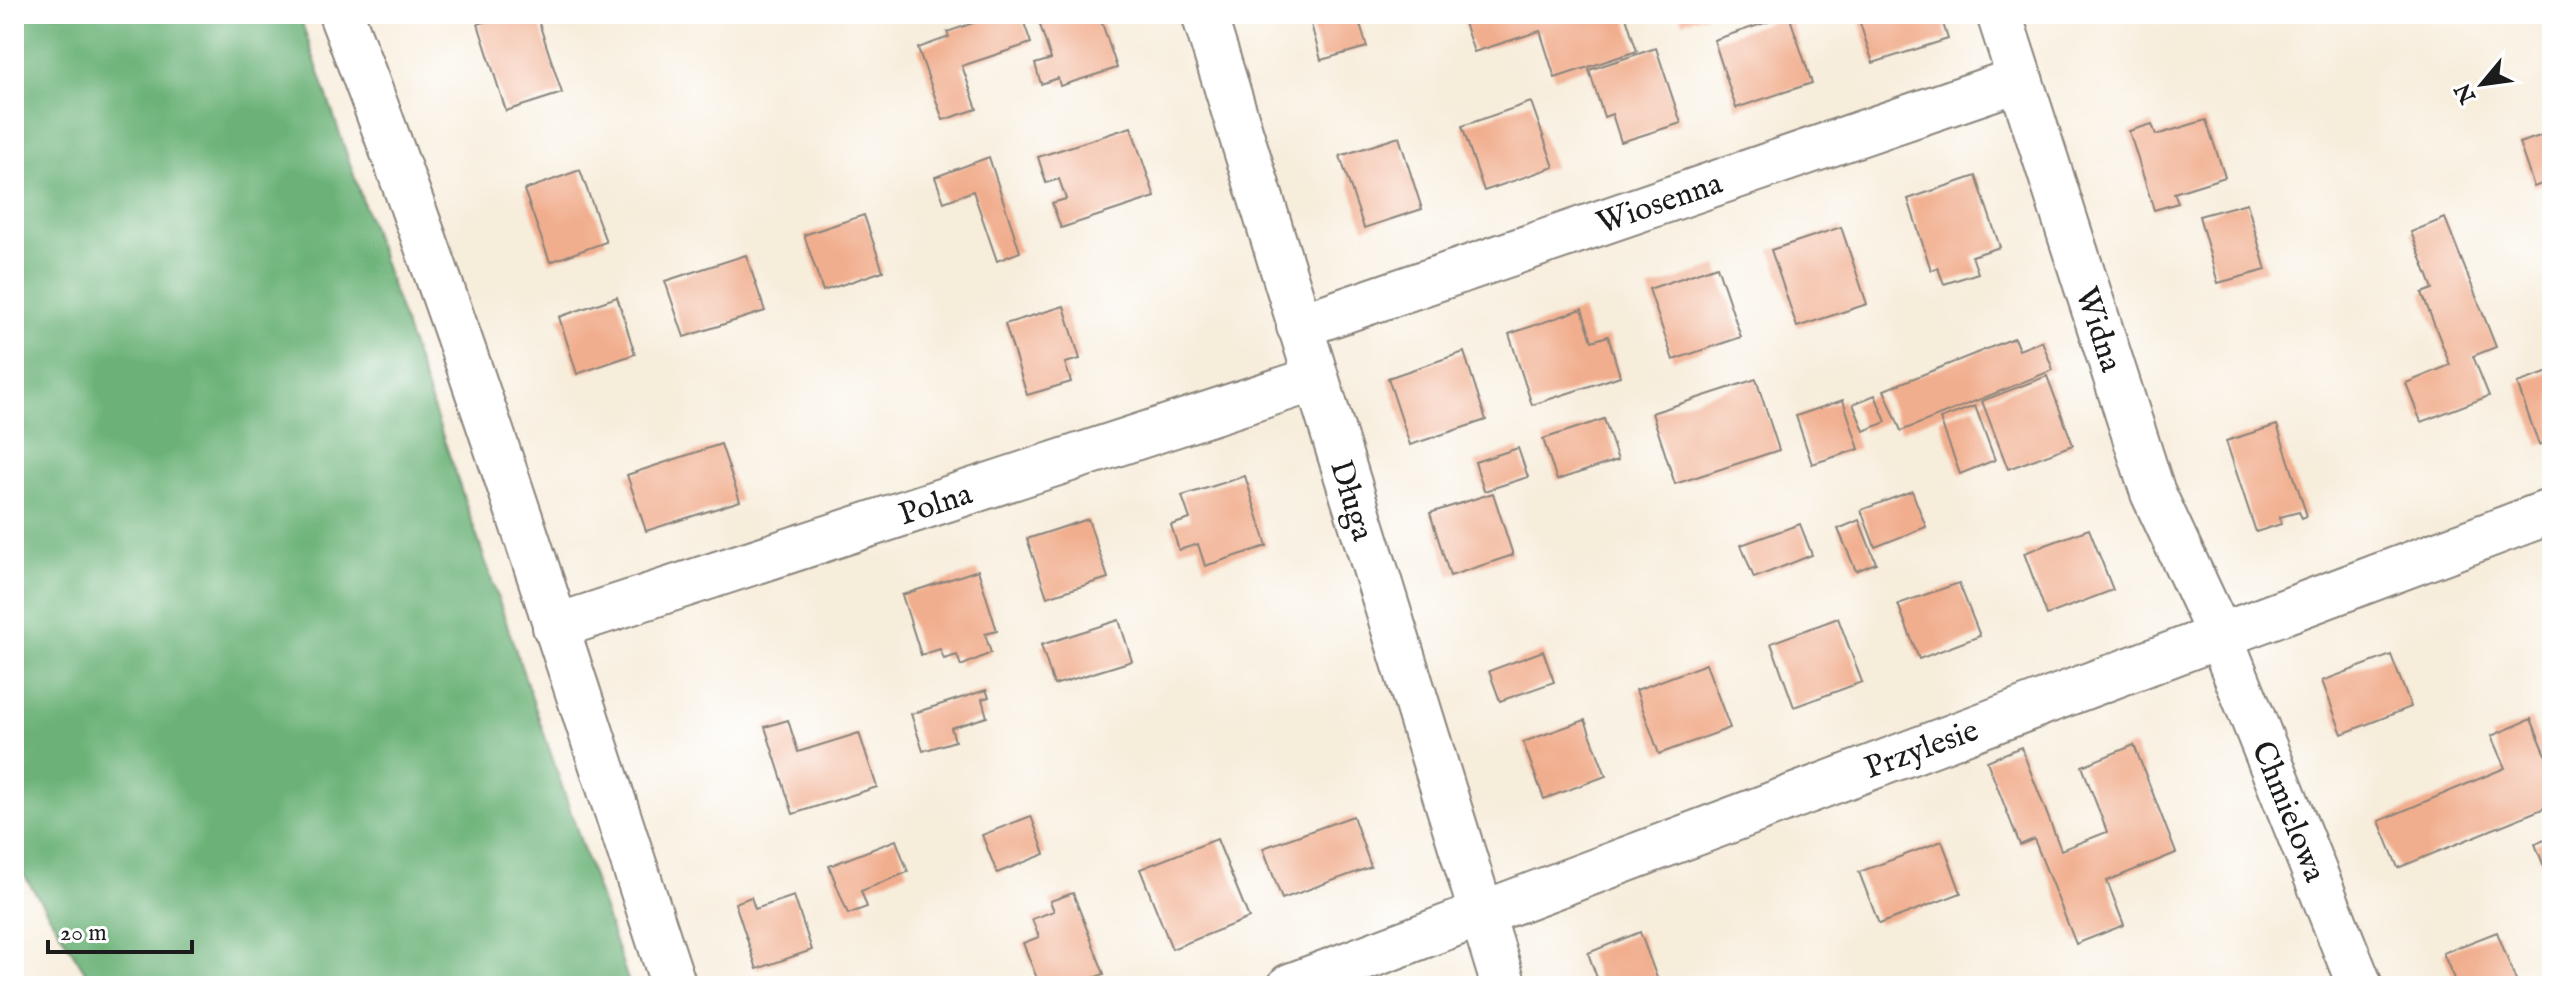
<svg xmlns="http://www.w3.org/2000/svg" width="2566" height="1000" font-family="'IM FELL English',serif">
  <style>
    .forest { fill: #6cb278; stroke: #44674a; stroke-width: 2 }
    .building { fill: #f1ae8e }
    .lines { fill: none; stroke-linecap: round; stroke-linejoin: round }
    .minor-casing { stroke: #8a847c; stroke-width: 48 }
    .minor { stroke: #fff; stroke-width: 44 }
    .labels { text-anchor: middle; stroke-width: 6; stroke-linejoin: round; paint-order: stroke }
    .street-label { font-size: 32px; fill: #1c1c1c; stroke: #fff }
  </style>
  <rect width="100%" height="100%" fill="#fff"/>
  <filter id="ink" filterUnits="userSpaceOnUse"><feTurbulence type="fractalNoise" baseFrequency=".0125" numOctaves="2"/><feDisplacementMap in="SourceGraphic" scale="16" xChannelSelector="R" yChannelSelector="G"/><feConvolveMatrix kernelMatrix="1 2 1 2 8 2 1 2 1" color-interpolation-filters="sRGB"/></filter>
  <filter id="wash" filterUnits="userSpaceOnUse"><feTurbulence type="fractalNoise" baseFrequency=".006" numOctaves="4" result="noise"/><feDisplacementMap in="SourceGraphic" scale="32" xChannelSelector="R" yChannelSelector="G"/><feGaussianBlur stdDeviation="1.8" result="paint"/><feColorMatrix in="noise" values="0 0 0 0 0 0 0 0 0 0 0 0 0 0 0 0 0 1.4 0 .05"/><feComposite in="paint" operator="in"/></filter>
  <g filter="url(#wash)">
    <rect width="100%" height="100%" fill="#f7eddb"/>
    <!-- forest -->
    <polygon class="forest" points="14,14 299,14 630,986 94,986 14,859"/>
    <g id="blocks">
      <!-- building -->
      <g class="building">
        <polygon points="509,14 536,14 562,93 506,111 478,24"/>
        <polygon points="999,14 1021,14 1031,43 962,66 977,109 943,120 918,48 949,37 947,32"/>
        <polygon points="1072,14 1099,14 1117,68 1060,86 1058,78 1041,84 1035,64 1051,59 1040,25"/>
        <polygon points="1318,14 1357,14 1367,47 1321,60 1309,17"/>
        <polygon points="1461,14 1625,14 1637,51 1555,78 1540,31 1474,52"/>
        <polygon points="1680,14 1706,14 1706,15 1682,22"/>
        <polygon points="1857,14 1940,14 1948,39 1873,63"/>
        <polygon points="1789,15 1812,83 1736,108 1714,40"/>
        <polygon points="1656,48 1681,123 1621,142 1612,114 1604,117 1589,70"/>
        <polygon points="1531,102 1554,167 1484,191 1462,126"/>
        <polygon points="2206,120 2225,177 2174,193 2178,203 2154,210 2129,131 2152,124 2156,135"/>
        <polygon points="1131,127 1155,197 1061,228 1052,203 1066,199 1059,179 1046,183 1038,157"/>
        <polygon points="2552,132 2552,180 2534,187 2519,143"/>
        <polygon points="1399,137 1422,209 1364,228 1340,156"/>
        <polygon points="989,157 1020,252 997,261 973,191 944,202 935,177"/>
        <polygon points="580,170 606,242 550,262 524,190"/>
        <polygon points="1976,176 2000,247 1972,256 1978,273 1944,284 1938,268 1931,270 1908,199"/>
        <polygon points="2247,203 2266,270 2218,283 2199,216"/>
        <polygon points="864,215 883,271 823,291 804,235"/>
        <polygon points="2445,218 2496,347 2473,356 2489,396 2421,422 2406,383 2450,365 2422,293 2433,289 2411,232"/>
        <polygon points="1841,227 1867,304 1797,327 1771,250"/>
        <polygon points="746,255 765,311 684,337 665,281"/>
        <polygon points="1717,266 1741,337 1673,360 1649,289"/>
        <polygon points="617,297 635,354 577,374 559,317"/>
        <polygon points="1064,306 1080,359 1065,363 1071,382 1027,395 1005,324"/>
        <polygon points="1582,309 1592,341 1608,336 1620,376 1532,405 1509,334"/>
        <polygon points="2014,338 2019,350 2042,341 2053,370 1901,431 1884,390"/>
        <polygon points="1464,352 1486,420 1410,445 1388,378"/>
        <polygon points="2552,371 2552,440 2539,445 2517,383"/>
        <polygon points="2047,376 2073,445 2008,469 1982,401"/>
        <polygon points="1756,379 1779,450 1675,484 1652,413"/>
        <polygon points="1875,395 1886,422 1864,431 1853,404"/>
        <polygon points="1843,400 1859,449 1812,464 1796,416"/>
        <polygon points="1975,406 1995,460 1960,474 1940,419"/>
        <polygon points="1604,419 1618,460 1557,480 1543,439"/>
        <polygon points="2277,425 2307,516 2302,518 2299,512 2280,517 2281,524 2256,532 2226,441"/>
        <polygon points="721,444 740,501 646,531 627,475"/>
        <polygon points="1518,448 1528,477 1484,491 1475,462"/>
        <polygon points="1245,476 1267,546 1205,566 1198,544 1179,550 1171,525 1190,519 1182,496"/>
        <polygon points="1912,491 1926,527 1875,547 1861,510"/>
        <polygon points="1493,493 1513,555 1450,576 1430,513"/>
        <polygon points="1088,519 1108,578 1047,597 1027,539"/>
        <polygon points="1859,520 1876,563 1856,571 1838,529"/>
        <polygon points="1800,524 1812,555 1754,578 1741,545"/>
        <polygon points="2089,529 2113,590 2047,615 2024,553"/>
        <polygon points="978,570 997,631 985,634 991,653 961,666 957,655 944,659 940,649 921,655 902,595"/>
        <polygon points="1959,583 1980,636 1919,659 1898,604"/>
        <polygon points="1838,618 1862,682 1794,707 1771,643"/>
        <polygon points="1119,620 1132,661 1054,685 1041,645"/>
        <polygon points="1543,651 1554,682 1500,701 1489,671"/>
        <polygon points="2391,655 2411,707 2342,734 2322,681"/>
        <polygon points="1706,664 1730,728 1659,754 1636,690"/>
        <polygon points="986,690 989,697 982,699 987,717 951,728 955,741 923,751 911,714"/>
        <polygon points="2531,719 2552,769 2552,805 2398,868 2379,821 2505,768 2491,736"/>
        <polygon points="788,720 798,752 859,733 877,787 793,814 765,727"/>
        <polygon points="1585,720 1606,776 1544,799 1523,742"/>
        <polygon points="2134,745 2176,853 2107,881 2124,925 2076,944 2034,839 2020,845 1987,761 2021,747 2061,850 2107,832 2082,766"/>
        <polygon points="1031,816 1045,854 997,873 982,835"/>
        <polygon points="1353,816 1371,867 1282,899 1263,848"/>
        <polygon points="2552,837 2552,886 2535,844"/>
        <polygon points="1217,839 1249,918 1172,949 1140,869"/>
        <polygon points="896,840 908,872 861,891 867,907 848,914 829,866"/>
        <polygon points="1942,841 1961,893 1879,924 1859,872"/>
        <polygon points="1073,893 1104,974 1072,986 1040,986 1023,943 1039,937 1032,919 1054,911 1050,901"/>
        <polygon points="794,896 812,950 757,969 735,903 751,897 755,909"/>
        <polygon points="1640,932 1660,986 1600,986 1588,953"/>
        <polygon points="2497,932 2518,986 2457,986 2443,953"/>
      </g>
    </g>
  </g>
  <g filter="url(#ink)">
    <use href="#blocks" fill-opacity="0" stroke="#8a847c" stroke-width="2"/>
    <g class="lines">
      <defs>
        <g id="minor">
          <path d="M341,14C464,333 567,661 674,986"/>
          <polyline points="1204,14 1504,986"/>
          <polyline points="1999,14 2153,493 2220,636 2360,986"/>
          <polyline points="1299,326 2020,79"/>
          <polyline points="555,627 1315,379"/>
          <polyline points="1290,986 2552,511"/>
        </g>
      </defs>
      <!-- minor casing -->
      <use href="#minor" class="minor-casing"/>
      <!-- minor -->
      <use href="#minor" class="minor"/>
    </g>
  </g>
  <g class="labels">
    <!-- street labels -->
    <g class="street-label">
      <text transform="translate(1659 202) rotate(-19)" y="11">Wiosenna</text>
      <text transform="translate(2100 329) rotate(72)" y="11">Widna</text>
      <text transform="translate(1353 500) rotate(73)" y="11">Długa</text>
      <text transform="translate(935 503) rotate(-18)" y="11">Polna</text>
      <text transform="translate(1921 748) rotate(-20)" y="11">Przylesie</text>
      <text transform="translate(2290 811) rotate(68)" y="11">Chmielowa</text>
    </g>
  </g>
  <!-- margin -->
  <rect width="2566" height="1000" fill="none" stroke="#fff" stroke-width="48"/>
  <!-- north arrow -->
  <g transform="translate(2482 84) rotate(241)" stroke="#ffffff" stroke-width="6" paint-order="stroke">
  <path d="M0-6L14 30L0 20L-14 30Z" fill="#1c1c1c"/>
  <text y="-12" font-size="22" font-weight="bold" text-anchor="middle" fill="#1c1c1c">N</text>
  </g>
  <!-- scale -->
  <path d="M48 940v12h144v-12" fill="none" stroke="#1c1c1c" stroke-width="4"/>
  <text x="60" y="940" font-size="24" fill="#1c1c1c" stroke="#ffffff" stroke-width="6" paint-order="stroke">20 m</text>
</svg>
